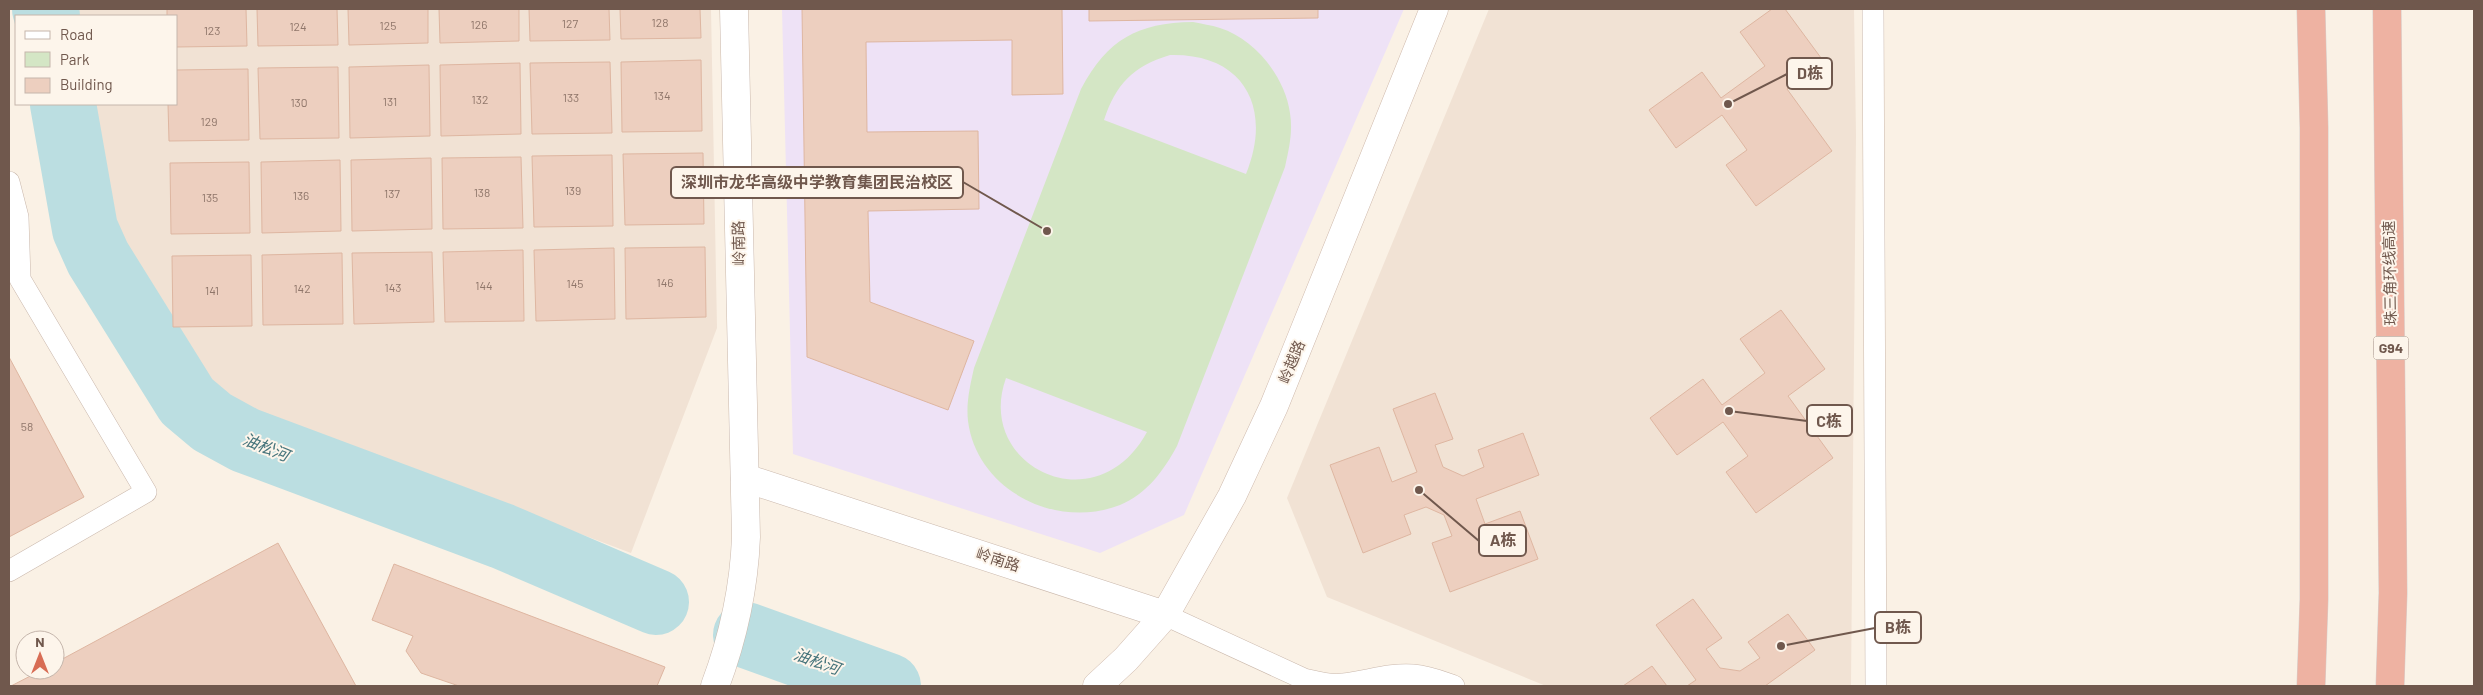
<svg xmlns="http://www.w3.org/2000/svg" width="2483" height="695" font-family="Barlow,'Noto Sans SC',sans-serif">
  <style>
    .residential { fill: #f1e2d4 }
    .education { fill: #eee2f6 }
    .green { fill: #d4e6c5; fill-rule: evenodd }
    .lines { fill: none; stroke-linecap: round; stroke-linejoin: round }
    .river { stroke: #bbdee1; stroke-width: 66 }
    .building { fill: #edcfbf; stroke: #deb6a1 }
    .lane-casing { stroke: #cab8ac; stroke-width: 22 }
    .street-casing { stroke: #cab8ac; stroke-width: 29 }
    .secondary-casing { stroke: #cfbaad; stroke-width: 29 }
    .highway-casing { stroke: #d7d0cd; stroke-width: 29 }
    .lane { stroke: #fff; stroke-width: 21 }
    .street { stroke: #fff; stroke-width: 28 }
    .secondary { stroke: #fff; stroke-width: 28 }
    .highway { stroke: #eeb2a2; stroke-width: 28 }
    .labels { text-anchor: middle; stroke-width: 4; stroke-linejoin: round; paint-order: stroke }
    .number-label { font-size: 12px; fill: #8f766a }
    .shield { fill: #fdf5eb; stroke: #9a877c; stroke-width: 1 }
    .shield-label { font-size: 14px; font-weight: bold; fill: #70584d }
    .street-label { font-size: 15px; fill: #70584d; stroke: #fdf5eb }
    .water-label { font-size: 16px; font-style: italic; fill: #46747b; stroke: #fdf5eb }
    .leader { fill: none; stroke: #70584d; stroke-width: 2 }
    .callout-dot { fill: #70584d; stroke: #fdf5eb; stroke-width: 2 }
    .callout { fill: #fdf5eb; stroke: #70584d; stroke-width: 2 }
    .callout-label { font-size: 16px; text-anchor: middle; font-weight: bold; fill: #70584d }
  </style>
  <rect width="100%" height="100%" fill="#faf1e5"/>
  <!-- residential -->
  <g class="residential">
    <polygon points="68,9 711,9 717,328 631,553 209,394 117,248 106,223 85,104 176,104 176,16 69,16"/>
    <polygon points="1489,9 1854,9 1856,135 1851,686 1546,686 1327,597 1287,498"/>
  </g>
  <!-- education -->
  <polygon class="education" points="782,9 1404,9 1184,515 1100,553 793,454"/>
  <!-- green -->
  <path class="green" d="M1193,22C1202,24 1211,25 1220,28C1255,39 1285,77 1290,113C1293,132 1289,149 1285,167L1177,446C1164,470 1147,494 1120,505C1057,530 977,491 968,421C966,403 970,386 974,368L1081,89C1108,39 1137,23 1193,22ZM1170,55C1244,53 1273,108 1246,174L1104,120C1116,84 1133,66 1170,55ZM1006,378L1147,432C1096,526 974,466 1006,378Z"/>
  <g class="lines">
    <!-- river -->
    <g class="river">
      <polyline points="45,9 47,16"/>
      <polyline points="63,104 85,229 98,258 187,401 212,422 245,440 502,536 656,602"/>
      <polyline points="746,635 888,686"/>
    </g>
  </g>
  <!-- building -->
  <g class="building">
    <polygon points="167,9 246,9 247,46 176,47 176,16 167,16"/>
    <polygon points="257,9 337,9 338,45 258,46"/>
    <polygon points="348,9 428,9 428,43 349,45"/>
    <polygon points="439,9 519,9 519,41 440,43"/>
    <polygon points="529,9 609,9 610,40 530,41"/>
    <polygon points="620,9 700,9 701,38 621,39"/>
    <polygon points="802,9 1062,9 1063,94 1012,95 1012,40 866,42 867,132 978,131 979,209 868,211 870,302 974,341 948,410 807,357"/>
    <polygon points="1089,9 1318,9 1318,18 1089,21"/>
    <polygon points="1772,9 1785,9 1824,62 1787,89 1832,151 1756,206 1726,165 1747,150 1722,115 1676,148 1649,110 1702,72 1721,98 1765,66 1740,32"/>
    <polygon points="701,60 702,131 622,132 621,62"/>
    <polygon points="610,62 612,133 532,134 530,63"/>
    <polygon points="520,63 521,134 441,136 440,65"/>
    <polygon points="429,65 430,136 350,138 349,67"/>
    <polygon points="338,67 339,138 260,139 258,68"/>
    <polygon points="248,69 249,140 169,141 168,104 176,104 176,70"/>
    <polygon points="703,153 704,224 625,225 623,154"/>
    <polygon points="612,155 613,226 534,227 532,156"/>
    <polygon points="521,157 523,228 443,229 442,158"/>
    <polygon points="431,158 432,229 352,231 351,160"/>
    <polygon points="340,160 341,231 262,233 261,162"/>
    <polygon points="249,162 250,233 171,234 170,163"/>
    <polygon points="705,247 706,317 626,319 625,248"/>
    <polygon points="614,248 615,319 536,321 534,250"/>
    <polygon points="523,250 524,321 445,322 443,252"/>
    <polygon points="432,252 434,322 354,324 352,253"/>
    <polygon points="342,253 343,324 263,325 262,255"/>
    <polygon points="251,255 252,326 173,327 172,256"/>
    <polygon points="1781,310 1825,369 1788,396 1833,458 1756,513 1726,472 1748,456 1723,422 1677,455 1650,418 1703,379 1722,405 1765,373 1740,339"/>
    <polygon points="9,357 84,497 9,537"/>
    <polygon points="1435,393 1453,439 1435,445 1443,467 1463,476 1484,467 1478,450 1523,433 1539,475 1476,499 1485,524 1520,511 1538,559 1450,592 1432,543 1452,536 1444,515 1426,507 1404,515 1411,534 1363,553 1330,465 1379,447 1392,482 1417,472 1393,409"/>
    <polygon points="278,543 356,686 11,686 42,670 55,670 55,663"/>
    <polygon points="394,564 665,667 657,686 459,686 421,673 406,651 413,636 372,620"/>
    <polygon points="1693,599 1722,638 1706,649 1720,668 1740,671 1760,658 1748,642 1788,614 1815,650 1765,686 1687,686 1696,680 1656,625"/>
    <polygon points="1652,666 1667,686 1623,686"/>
  </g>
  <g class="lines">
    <defs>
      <g id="lane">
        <polyline points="1873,9 1876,686"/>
        <polyline points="9,182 18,217 20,279 146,492 9,571"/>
        <path d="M1165,615L1304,679C1317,682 1329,686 1343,684C1366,682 1389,673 1413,675C1428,676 1440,681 1454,686"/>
      </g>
      <g id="street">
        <polyline points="745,478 1165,615"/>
        <path d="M715,686C733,638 744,589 746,537L734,9"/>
      </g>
      <polyline id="secondary" points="1097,686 1126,659 1165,615 1232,496 1274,406 1434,9"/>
      <g id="highway">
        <polyline points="2387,9 2393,593 2390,686"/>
        <polyline points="2311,686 2314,599 2314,128 2311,9"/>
      </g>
    </defs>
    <!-- lane casing -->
    <use href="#lane" class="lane-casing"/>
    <!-- street casing -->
    <use href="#street" class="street-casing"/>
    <!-- secondary casing -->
    <use href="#secondary" class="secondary-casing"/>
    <!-- highway casing -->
    <use href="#highway" class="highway-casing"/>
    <!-- lane -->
    <use href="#lane" class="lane"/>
    <!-- street -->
    <use href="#street" class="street"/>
    <!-- secondary -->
    <use href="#secondary" class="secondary"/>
    <!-- highway -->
    <use href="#highway" class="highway"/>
  </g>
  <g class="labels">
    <!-- number labels -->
    <g class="number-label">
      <text x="660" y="27">128</text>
      <text x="570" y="28">127</text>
      <text x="479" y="29">126</text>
      <text x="388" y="30">125</text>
      <text x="298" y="31">124</text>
      <text x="212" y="35">123</text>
      <text x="662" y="100">134</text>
      <text x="571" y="102">133</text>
      <text x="480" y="104">132</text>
      <text x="390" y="106">131</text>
      <text x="299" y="107">130</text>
      <text x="209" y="126">129</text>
      <text x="573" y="195">139</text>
      <text x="482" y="197">138</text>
      <text x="392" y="198">137</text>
      <text x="301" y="200">136</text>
      <text x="210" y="202">135</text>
      <text x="665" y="287">146</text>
      <text x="575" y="288">145</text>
      <text x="484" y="290">144</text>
      <text x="393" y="292">143</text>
      <text x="302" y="293">142</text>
      <text x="212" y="295">141</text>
      <text x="27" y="431">58</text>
    </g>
    <!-- shield labels -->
    <rect class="shield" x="2373.5" y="336.5" width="35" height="23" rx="4"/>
    <g class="shield-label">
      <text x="2391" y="353">G94</text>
    </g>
    <!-- street labels -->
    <g class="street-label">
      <text transform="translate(739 243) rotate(-91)" y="5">岭南路</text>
      <text transform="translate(2390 273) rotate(-91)" y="5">珠三角环线高速</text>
      <text transform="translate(1292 362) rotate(-68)" y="5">岭越路</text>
      <text transform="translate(998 560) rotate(18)" y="5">岭南路</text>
    </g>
    <!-- water labels -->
    <g class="water-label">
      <text transform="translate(266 447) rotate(22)" y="6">油松河</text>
      <text transform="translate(817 661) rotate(20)" y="6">油松河</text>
    </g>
  </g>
  <!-- callouts -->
  <path class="leader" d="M1728 104L1787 74M1047 231L963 182M1729 411L1807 421M1419 490L1479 541M1781 646L1875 628"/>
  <g class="callout-dot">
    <circle cx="1728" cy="104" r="5"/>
    <circle cx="1047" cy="231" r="5"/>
    <circle cx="1729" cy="411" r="5"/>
    <circle cx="1419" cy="490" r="5"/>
    <circle cx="1781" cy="646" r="5"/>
  </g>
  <g class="callout">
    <rect x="1787" y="58" width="45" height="31" rx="5"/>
    <rect x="671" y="167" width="292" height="31" rx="5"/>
    <rect x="1807" y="405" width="45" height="31" rx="5"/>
    <rect x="1479" y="525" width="47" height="31" rx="5"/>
    <rect x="1875" y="612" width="46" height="31" rx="5"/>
  </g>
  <g class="callout-label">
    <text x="1810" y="79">D栋</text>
    <text x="817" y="188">深圳市龙华高级中学教育集团民治校区</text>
    <text x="1829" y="427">C栋</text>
    <text x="1503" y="546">A栋</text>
    <text x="1898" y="633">B栋</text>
  </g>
  <!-- border -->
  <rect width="2483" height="695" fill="none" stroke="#70584d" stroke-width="20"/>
  <!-- legend -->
  <rect x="15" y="15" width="162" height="90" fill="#fdf5eb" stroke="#c5b6ac"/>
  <rect x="25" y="31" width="25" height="8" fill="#ffffff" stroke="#c5b6ac"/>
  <text x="60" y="40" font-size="15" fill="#70584d">Road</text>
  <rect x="25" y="52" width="25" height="15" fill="#d4e6c5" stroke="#c5b6ac"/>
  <text x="60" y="65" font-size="15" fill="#70584d">Park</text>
  <rect x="25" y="78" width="25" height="15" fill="#edcfbf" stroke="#c5b6ac"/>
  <text x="60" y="90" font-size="15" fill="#70584d">Building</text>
  <!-- north arrow -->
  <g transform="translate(40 655)"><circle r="24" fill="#fdf5eb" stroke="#c5b6ac"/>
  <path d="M0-4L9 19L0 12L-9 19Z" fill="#d86d55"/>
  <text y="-8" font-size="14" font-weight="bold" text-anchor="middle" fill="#70584d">N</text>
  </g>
</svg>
